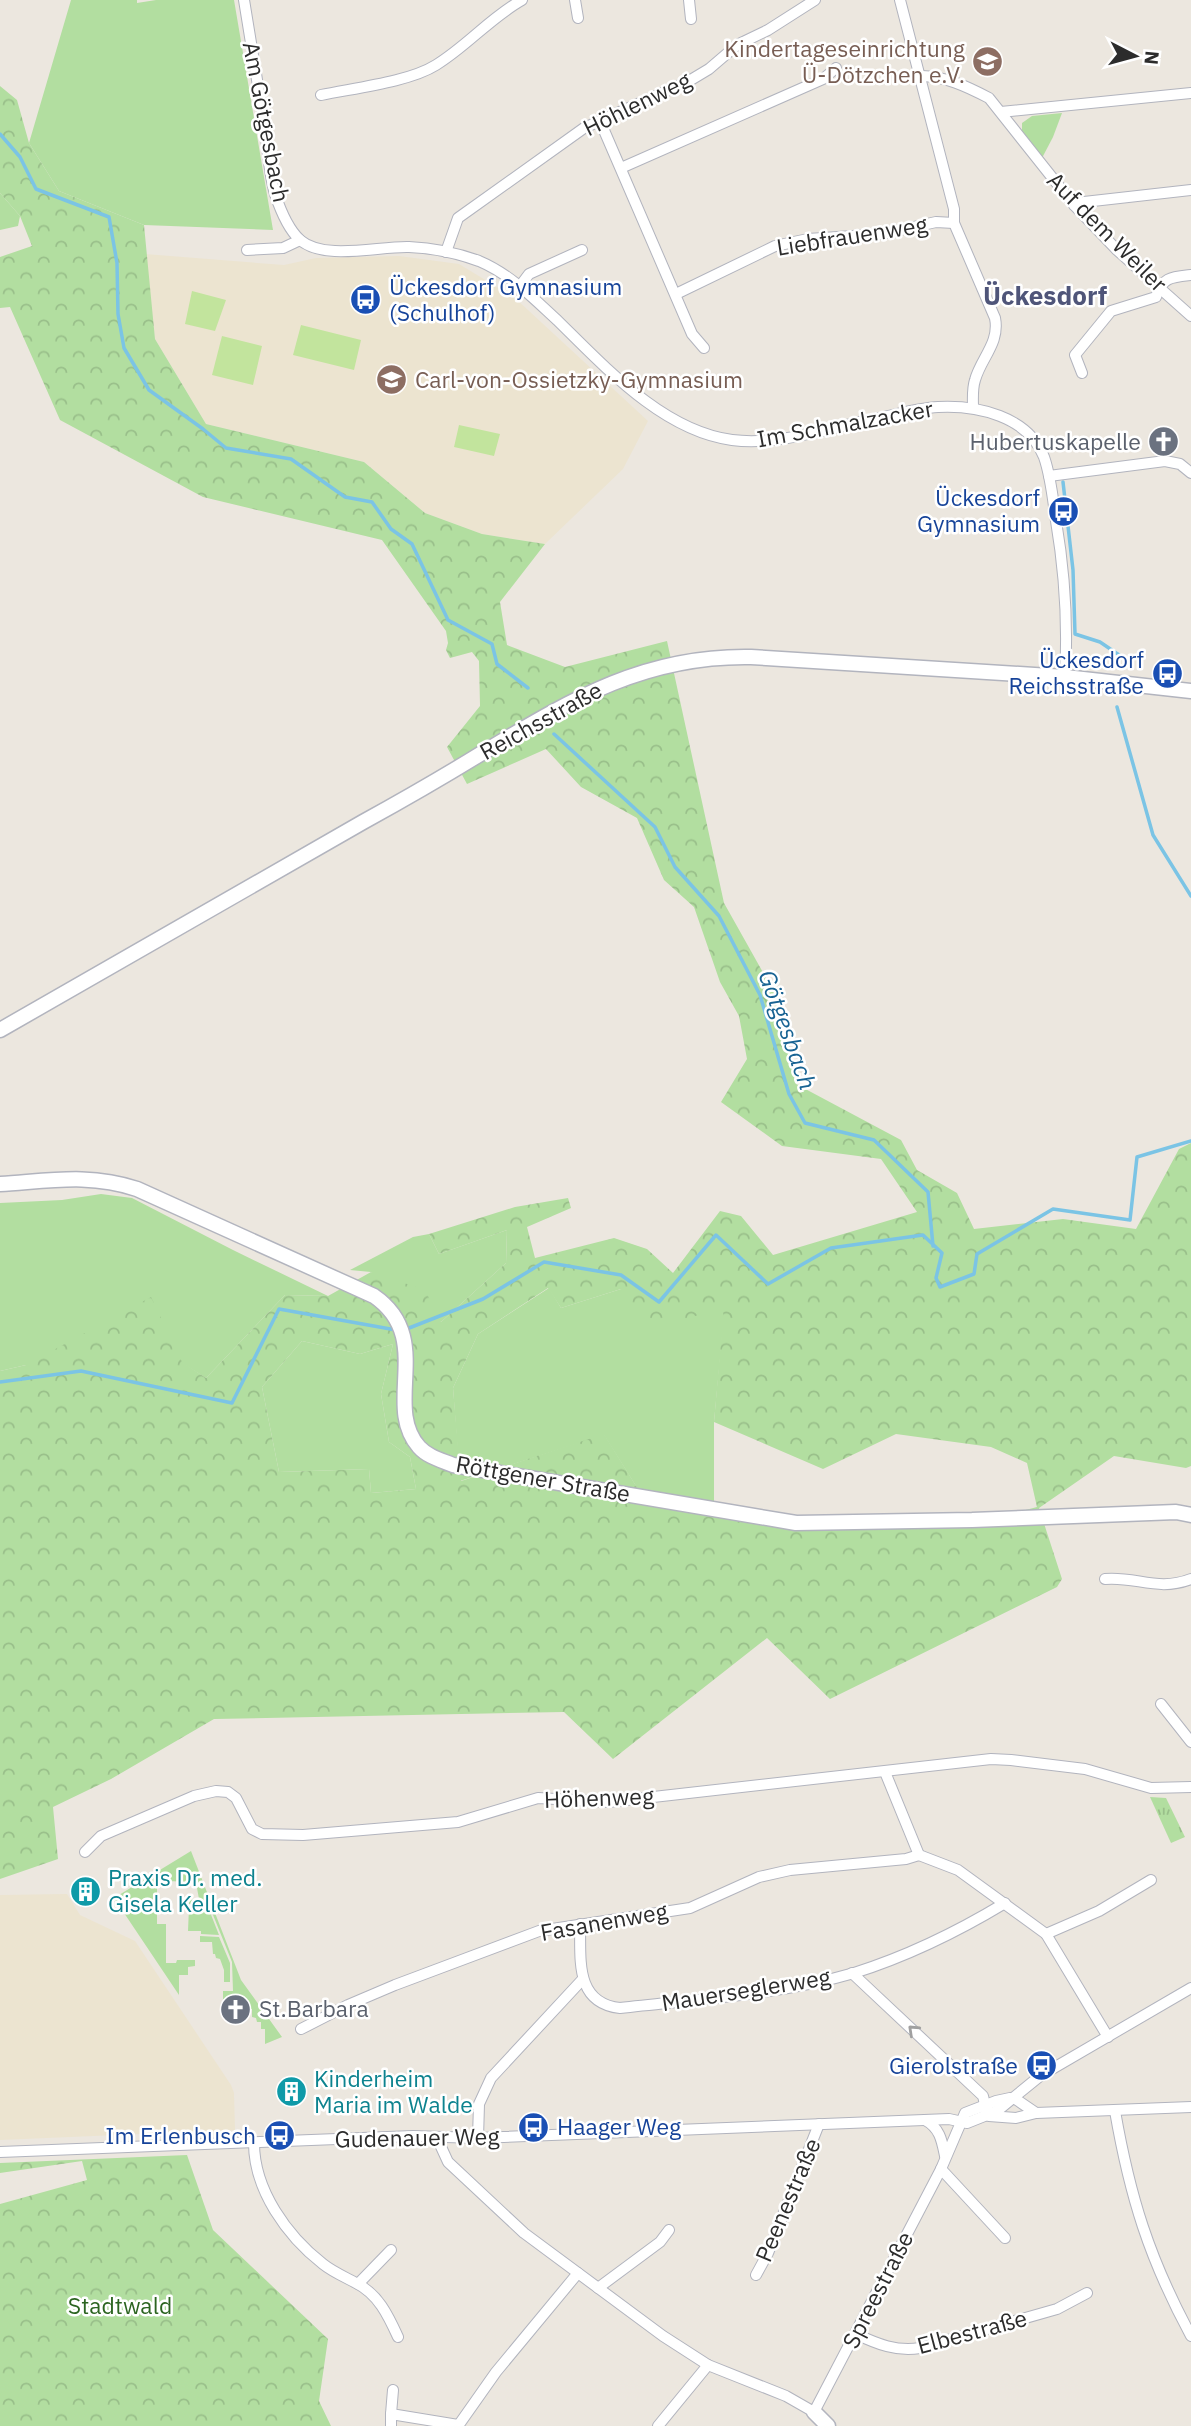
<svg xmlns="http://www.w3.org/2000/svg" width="1191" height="2426" font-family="'IBM Plex Sans',sans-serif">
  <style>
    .education { fill: #ece4d0 }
    .grass { fill: #b2dea0 }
    .forest { fill: url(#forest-crowns); fill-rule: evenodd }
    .park { fill: url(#park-tufts) }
    .pitch { fill: #c2e49d }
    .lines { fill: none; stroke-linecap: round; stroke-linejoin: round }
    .stream { stroke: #7bc4e5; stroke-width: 3.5 }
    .street-casing { stroke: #b2b4be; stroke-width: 12 }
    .secondary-casing { stroke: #b2b4be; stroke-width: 17 }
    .street { stroke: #fff; stroke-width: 10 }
    .secondary { stroke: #fff; stroke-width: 14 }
    .oneway { stroke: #a0a0a0 }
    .labels { text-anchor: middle; stroke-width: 5; stroke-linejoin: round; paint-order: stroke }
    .education-label { font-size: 23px; fill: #785e54; stroke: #fff; text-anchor: end }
    .street-label { font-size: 23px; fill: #2c2c2c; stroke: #fff }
    .transit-label { font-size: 23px; fill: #164399; stroke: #fff; text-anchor: end }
    .worship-label { font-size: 23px; fill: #5b616d; stroke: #fff; text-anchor: end }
    .culture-label { font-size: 23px; fill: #0d838f; stroke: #fff; text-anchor: start }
    .park-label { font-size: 23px; fill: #2b6420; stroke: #fff }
    .water-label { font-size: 24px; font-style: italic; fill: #186393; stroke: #fff }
    .quarter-label { font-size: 26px; font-weight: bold; fill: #4f5579; stroke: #fff }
  </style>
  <defs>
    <pattern id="forest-crowns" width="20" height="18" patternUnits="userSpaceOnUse" patternTransform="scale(1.75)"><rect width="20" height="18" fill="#b2dea0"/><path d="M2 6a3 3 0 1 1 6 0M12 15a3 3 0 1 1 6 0" fill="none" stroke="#99bf8a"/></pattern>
    <pattern id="park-tufts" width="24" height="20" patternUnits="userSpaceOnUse" patternTransform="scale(1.75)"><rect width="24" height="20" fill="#b2dea0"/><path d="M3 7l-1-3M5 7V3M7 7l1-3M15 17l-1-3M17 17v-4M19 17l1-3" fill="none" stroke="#99bf8a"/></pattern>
  </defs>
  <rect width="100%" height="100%" fill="#ece7df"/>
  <!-- education -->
  <g class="education">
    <polygon points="145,254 284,265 316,258 399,256 459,264 515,298 648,421 623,469 545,544 482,534 425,513 364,462 206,424 155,339"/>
    <polygon points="67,1894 80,1915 135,1941 231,2085 234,2093 235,2130 0,2140 0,1895"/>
  </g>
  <!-- grass -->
  <g class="grass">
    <polygon points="71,0 137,0 137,3 156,0 234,0 273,230 144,225 59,191 29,143"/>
    <polygon points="1062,113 1053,137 1042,158 1022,133 1022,123 1032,116"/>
    <polygon points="0,193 20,216 18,226 0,230"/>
    <polygon points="101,1194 132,1198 233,1250 328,1296 285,1295 206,1378 182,1363 26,1365 0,1371 0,1203 62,1200"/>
    <polygon points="507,1230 506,1263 441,1322 371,1272 350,1270 413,1237 429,1234 439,1254"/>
    <polygon points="549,1288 561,1308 621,1289 725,1305 714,1422 714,1512 646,1502 604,1435 460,1481 453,1388 478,1334"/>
    <polygon points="302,1341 360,1354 393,1344 381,1394 389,1442 410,1457 416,1489 371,1493 369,1469 279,1472 262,1387"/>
    <polygon points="191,1851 241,1980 282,2037 265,2044 265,2029 261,2029 261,2022 257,2022 256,2018 252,2017 252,2009 245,2009 243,2004 238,2000 231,2002 223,1999 223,1991 233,1991 232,1962 209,1905 189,1904 189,1900 199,1899 197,1888 193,1888 193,1882 167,1881 167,1886 157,1885 157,1924 166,1924 166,1963 176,1963 177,1960 195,1960 195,1966 188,1967 188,1975 179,1975 179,1995 114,1898"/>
    <polygon points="189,1907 208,1907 219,1935 201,1934 201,1931 188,1931"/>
    <polygon points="200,1936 219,1937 230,1963 230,1982 224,1982 224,1970 220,1959 216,1958 215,1954 213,1954 212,1942 200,1942"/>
  </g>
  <!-- forest -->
  <g class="forest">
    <path d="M0,86L17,100L29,143L59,191L144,225L155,339L206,424L364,462L425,513L482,534L545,544L500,602L507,645L565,667L667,641L724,903L775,994L796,1084L901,1140L917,1170L957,1193L974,1229L1063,1219L1136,1229L1179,1149L1191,1143V1466L1186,1468L1114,1456L1039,1508L1062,1579L1057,1587L830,1699L767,1638L613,1759L564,1712L214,1719L111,1779L53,1807L58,1859L0,1879V1371L26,1365L151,1297L182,1362L206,1378L285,1295L328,1296L371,1272L425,1290L441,1322L506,1263L507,1230L439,1254L429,1234L515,1207L568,1198L571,1208L527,1227L535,1258L614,1238L647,1249L673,1273L720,1211L741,1216L773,1255L917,1212L881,1159L782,1146L721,1102L747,1059L739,1016L720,982L694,907L664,880L637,818L581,787L546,749L467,784L447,747L480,706L479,661L472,652L450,658L446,650L448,643L446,631L382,540L203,497L60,420L10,307L0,308V257L32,246L20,216L0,193ZM548,1288L561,1308L621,1289L651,1333L724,1305L714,1422L823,1469L896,1434L991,1447L1027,1463L1037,1507L979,1522L800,1527L646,1502L604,1434L461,1481L453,1388L478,1334ZM302,1341L360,1354L393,1344L381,1394L389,1442L410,1457L416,1489L371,1493L369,1469L279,1472L262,1387Z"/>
    <polygon points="187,2155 213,2230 328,2339 319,2401 331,2426 0,2426 0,2204 87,2180 82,2161 0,2173 0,2163"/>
  </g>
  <!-- park -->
  <polygon class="park" points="1150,1797 1166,1798 1185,1837 1171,1843"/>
  <!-- pitch -->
  <g class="pitch">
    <polygon points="192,291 226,300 215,331 185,324"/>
    <polygon points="301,325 361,340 354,370 293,355"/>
    <polygon points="222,336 262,346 253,385 212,375"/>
    <polygon points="459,425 500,434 494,456 454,447"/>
  </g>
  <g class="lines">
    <!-- stream -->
    <g class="stream">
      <polyline points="0,134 20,157 36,189 109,217 117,263 118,314 124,348 149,390 203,429 226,448 291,459 345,497 372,502 391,529 412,544 448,620 492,644 497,664 528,688"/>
      <polyline points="1063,482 1073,570 1075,634 1100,642 1125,659"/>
      <polyline points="1117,707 1153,835 1191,896"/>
      <polyline points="554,734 655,827 675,867 719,916 760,995 789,1094 805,1123 874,1140 928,1192 933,1246"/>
      <polyline points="404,1330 483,1299 544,1262 621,1275 659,1302 716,1235 768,1284 831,1248 923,1235 942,1253 936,1278 940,1287 974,1274 977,1254 1053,1209 1130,1220 1137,1157 1191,1141"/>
      <polyline points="0,1382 81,1371 232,1403 279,1309 396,1330"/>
    </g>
    <defs>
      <g id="street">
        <path d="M244,0C251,43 258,86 265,129C268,150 269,174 275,194C280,209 288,229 300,240C325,261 378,246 409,247C432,248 457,253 479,261C510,274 533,298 557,320C605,367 663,431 732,440C779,446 828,428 874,419C895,415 917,408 938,407C977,405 1028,416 1044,457C1051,477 1053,500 1056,521C1065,574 1068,624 1065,677"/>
        <polyline points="575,0 578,18"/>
        <polyline points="689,0 691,19"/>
        <path d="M900,0L954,209V223L995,318C1000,343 981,358 975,380C972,389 973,399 973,408"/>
        <path d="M919,76C943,75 968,87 989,98L1074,205L1117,250L1191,316"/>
        <path d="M321,95C354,88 409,82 436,65C467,46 490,18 522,0"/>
        <polyline points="1001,112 1191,93"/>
        <polyline points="600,121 692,334 704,348"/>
        <polyline points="621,168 823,79 836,68"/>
        <polyline points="1074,205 1084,202 1191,190"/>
        <polyline points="247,250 283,248 300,240"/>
        <polyline points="446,252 458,218 584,128 689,81 709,69 737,45 768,30 815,0"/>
        <polyline points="520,286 529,274 582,250"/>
        <polyline points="676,294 775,246 808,239 882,234 936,222 954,223"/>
        <path d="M1082,373L1075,355L1111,311L1156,297C1162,277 1172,277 1191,275"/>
        <polyline points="1049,476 1165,461 1180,464 1191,473"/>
        <path d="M1105,1579C1136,1576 1158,1592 1191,1579"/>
        <polyline points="1161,1704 1191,1742"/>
        <polyline points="885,1772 919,1855"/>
        <polyline points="85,1852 101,1836 194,1796 216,1791 228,1792 236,1798 252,1829 262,1834 303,1835 458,1822 538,1798 609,1802 991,1759 1011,1760 1085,1769 1151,1788 1191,1787"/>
        <polyline points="919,1855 958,1870 1046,1934 1108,2037"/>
        <path d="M580,1924C581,1958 574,2003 620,2008C698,1999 779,1995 854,1973C908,1956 957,1932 1005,1903"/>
        <polyline points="1046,1934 1099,1911 1151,1880"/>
        <polyline points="852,1973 983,2096 986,2109"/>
        <polyline points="301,2029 348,2005 395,1985 539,1931 690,1908 759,1877 790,1870 906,1859 919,1855"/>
        <polyline points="1014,2098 1036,2113"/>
        <path d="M1115,2111C1130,2197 1149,2258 1191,2336"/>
        <polyline points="989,2116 1016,2118 1036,2113 1191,2107"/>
        <path d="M925,2120C940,2128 942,2141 945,2156"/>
        <polyline points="437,2138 448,2162 524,2233 663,2336 708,2365 786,2396 814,2412 941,2169 965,2113 996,2101 1010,2098"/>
        <polyline points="478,2138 479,2104 491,2078 582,1980"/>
        <path d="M254,2143C254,2190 287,2236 323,2264C333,2272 345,2277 356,2283C378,2294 388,2315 398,2337"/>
        <polyline points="0,2152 413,2136 478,2138 949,2119 967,2123 997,2111 1040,2076 1191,1988"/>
        <polyline points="941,2169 1005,2238"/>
        <polyline points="756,2275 768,2253 819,2124"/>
        <polyline points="358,2284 391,2250"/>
        <polyline points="598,2288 660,2242 669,2230"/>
        <path d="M856,2334C877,2344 897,2352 920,2348L1057,2309L1087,2293"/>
        <polyline points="393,2390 391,2414 458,2425"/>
        <polyline points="391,2426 391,2414"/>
        <polyline points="458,2426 496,2372 578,2273"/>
        <polyline points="658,2426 708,2365"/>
      </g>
      <g id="secondary">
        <path d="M0,1030C121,961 242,892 363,822C403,800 443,777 482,753C571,700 644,655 751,657L1065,677L1191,691"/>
        <path d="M0,1184C49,1181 90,1173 137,1189L374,1296C435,1338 382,1405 419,1447C428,1457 441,1460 453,1465L796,1523L972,1520L1176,1512L1191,1515"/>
        <polyline points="814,2412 828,2426"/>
      </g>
    </defs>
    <!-- street casing -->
    <use href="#street" class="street-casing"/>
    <!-- secondary casing -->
    <use href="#secondary" class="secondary-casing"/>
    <!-- street -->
    <use href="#street" class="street"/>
    <!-- secondary -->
    <use href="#secondary" class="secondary"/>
  </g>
  <!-- one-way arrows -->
  <defs><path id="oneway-chevron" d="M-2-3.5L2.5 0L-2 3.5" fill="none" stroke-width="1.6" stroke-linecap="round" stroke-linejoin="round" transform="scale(1.75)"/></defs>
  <use class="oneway" href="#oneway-chevron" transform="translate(913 2030) rotate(-137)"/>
  <!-- icons -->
  <defs>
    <symbol id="school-disc" viewBox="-11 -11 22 22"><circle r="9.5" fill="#8d6e63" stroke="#fff"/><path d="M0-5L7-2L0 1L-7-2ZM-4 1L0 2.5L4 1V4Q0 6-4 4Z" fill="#fff"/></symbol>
    <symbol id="bus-disc" viewBox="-11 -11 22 22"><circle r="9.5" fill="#1a4fb4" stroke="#fff"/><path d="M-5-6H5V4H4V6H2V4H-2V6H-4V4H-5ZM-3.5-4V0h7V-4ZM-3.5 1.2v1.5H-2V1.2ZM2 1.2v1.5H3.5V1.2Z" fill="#fff"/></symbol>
    <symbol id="church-disc" viewBox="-11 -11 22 22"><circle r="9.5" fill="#6b7280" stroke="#fff"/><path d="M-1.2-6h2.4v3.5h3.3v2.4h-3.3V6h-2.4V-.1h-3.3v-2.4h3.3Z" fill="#fff"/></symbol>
    <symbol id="building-disc" viewBox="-11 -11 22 22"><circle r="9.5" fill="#0f9aa8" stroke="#fff"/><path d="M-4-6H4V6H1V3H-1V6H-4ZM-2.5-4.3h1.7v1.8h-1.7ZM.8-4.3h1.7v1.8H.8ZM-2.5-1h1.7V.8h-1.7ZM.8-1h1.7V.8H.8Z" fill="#fff"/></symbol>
  </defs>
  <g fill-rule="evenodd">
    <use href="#school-disc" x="970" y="44" width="35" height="35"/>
    <use href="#bus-disc" x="348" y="282" width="35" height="35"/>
    <use href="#school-disc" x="374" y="362" width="35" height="35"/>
    <use href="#church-disc" x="1146" y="424" width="35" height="35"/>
    <use href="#bus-disc" x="1046" y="494" width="35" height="35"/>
    <use href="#bus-disc" x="1150" y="656" width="35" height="35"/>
    <use href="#building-disc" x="68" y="1874" width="35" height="35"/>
    <use href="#church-disc" x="218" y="1992" width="35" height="35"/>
    <use href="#bus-disc" x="1024" y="2048" width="35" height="35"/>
    <use href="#building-disc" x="274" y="2074" width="35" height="35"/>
    <use href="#bus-disc" x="516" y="2110" width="35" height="35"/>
    <use href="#bus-disc" x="262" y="2118" width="35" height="35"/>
  </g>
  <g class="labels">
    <!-- education labels -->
    <g class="education-label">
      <text x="965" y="57">Kindertageseinrichtung<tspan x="965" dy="26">Ü-Dötzchen e.V.</tspan></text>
      <text x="415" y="388" text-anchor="start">Carl-von-Ossietzky-Gymnasium</text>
    </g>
    <!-- street labels -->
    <g class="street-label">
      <text transform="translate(637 104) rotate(-26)" y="8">Höhlenweg</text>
      <text transform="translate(266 122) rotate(79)" y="8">Am Götgesbach</text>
      <text transform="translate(1107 232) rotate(45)" y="8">Auf dem Weiler</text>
      <text transform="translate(852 236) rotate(-9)" y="8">Liebfrauenweg</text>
      <text transform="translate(845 424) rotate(-10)" y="8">Im Schmalzacker</text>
      <text transform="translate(541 721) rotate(-29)" y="8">Reichsstraße</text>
      <text transform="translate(543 1479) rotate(10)" y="8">Röttgener Straße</text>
      <text transform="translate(599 1798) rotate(-2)" y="8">Höhenweg</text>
      <text transform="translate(604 1922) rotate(-10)" y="8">Fasanenweg</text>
      <text transform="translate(746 1990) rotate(-9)" y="8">Mauerseglerweg</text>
      <text transform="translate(417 2138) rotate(-1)" y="8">Gudenauer Weg</text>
      <text transform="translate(788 2200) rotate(-67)" y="8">Peenestraße</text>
      <text transform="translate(878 2290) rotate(-63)" y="8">Spreestraße</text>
      <text transform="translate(972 2332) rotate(-15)" y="8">Elbestraße</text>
    </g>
    <!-- transit labels -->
    <g class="transit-label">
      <text x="389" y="295" text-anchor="start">Ückesdorf Gymnasium<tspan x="389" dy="26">(Schulhof)</tspan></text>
      <text x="1040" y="506">Ückesdorf<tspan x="1040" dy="26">Gymnasium</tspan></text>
      <text x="1144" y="668">Ückesdorf<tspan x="1144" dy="26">Reichsstraße</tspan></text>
      <text x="1018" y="2074">Gierolstraße</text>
      <text x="557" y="2135" text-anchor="start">Haager Weg</text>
      <text x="256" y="2144">Im Erlenbusch</text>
    </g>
    <!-- worship labels -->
    <g class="worship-label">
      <text x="1141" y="450">Hubertuskapelle</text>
      <text x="259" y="2017" text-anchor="start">St.Barbara</text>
    </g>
    <!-- culture labels -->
    <g class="culture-label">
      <text x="108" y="1886">Praxis Dr. med.<tspan x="108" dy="26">Gisela Keller</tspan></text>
      <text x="314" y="2087">Kinderheim<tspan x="314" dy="26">Maria im Walde</tspan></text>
    </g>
    <!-- park labels -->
    <g class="park-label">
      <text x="120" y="2314">Stadtwald</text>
    </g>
    <!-- water labels -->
    <g class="water-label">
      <text transform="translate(787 1030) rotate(70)" y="8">Götgesbach</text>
    </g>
    <!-- quarter labels -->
    <g class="quarter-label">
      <text x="1045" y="305">Ückesdorf</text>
    </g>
  </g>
  <!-- north arrow -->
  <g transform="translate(1135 56) rotate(96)" stroke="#ffffff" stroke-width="5" paint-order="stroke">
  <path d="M0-5L12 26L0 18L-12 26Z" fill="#2c2c2c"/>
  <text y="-10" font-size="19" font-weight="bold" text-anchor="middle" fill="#2c2c2c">N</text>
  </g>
</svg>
